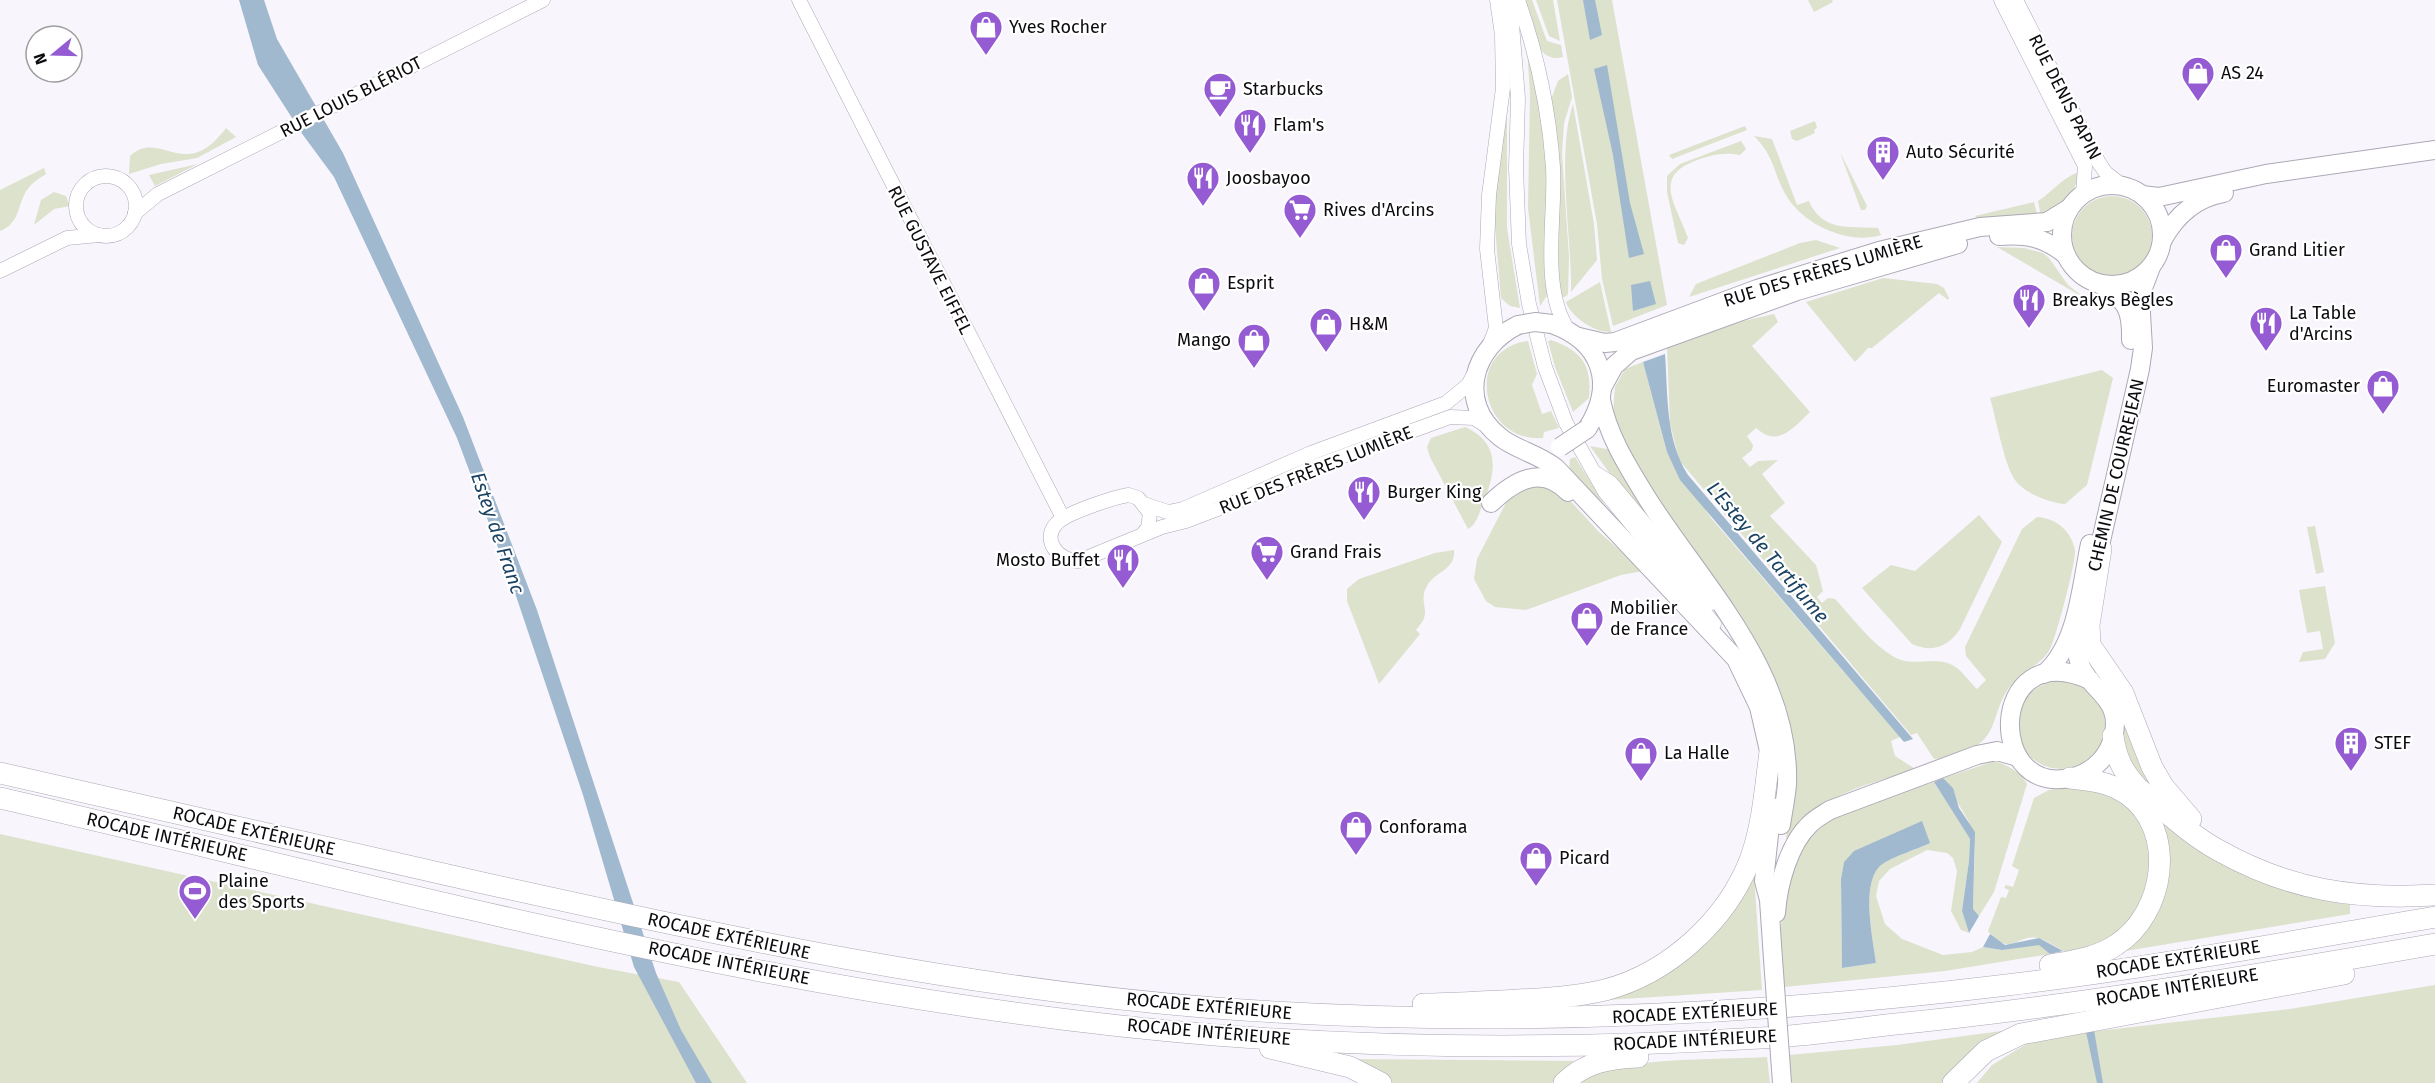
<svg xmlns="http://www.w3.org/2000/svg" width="2435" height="1083" font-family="'Fira Sans',sans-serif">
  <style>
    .green { fill: #dce2cc; fill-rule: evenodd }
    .water { fill: #a1b9cf }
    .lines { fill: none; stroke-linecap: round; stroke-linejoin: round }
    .minor-casing { stroke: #ada8b5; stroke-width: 15 }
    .major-casing { stroke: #ada8b5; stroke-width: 20 }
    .highway-casing { stroke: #ada8b5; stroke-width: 22 }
    .minor { stroke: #fff; stroke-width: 14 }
    .major { stroke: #fff; stroke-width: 18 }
    .highway { stroke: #fff; stroke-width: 21 }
    .major-bridge-casing { stroke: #ada8b5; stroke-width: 20; stroke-linecap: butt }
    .major-bridge { stroke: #fff; stroke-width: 18 }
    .labels { text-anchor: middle; stroke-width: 4.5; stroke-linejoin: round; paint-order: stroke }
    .poi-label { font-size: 18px; fill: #0d0b0f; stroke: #fff; text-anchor: start }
    .street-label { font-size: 18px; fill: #0d0b0f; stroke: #fff }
    .water-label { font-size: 20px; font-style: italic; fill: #1b4363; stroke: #fff }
  </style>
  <rect width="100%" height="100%" fill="#f8f5fd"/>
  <!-- green -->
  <g class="green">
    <path d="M1522,0H1532L1547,41L1561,45L1563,57C1534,65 1529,20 1522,0Z"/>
    <polygon points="1536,0 1553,0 1560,41 1549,36"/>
    <polygon points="1557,0 1612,0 1667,305 1613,326 1602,279 1597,224"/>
    <polygon points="1808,0 1832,0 1833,2 1814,12"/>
    <polygon points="1527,46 1547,143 1548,294 1540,306 1528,208 1530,95"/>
    <polygon points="1568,74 1572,97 1564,123 1562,154 1569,257 1568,294 1565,297 1558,296 1550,102 1558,81"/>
    <path d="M1573,104L1594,224L1597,260L1571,292C1572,236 1556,154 1573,104Z"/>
    <polygon points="1507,109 1507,228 1520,308 1510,306 1501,298 1493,204"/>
    <polygon points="1815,121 1817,128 1814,130 1815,133 1797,141 1792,139 1790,131"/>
    <polygon points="1745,126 1747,130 1672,159 1669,155"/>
    <path d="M226,128L236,137L197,158L161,164L129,174L130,156C160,128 185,184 226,128Z"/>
    <path d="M1754,136L1772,139L1797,205L1809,201C1822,232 1849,226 1878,228L1881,235C1850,245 1805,226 1787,197C1773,174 1776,158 1754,136Z"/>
    <path d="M1741,141L1746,149L1740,155C1723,152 1711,155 1695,161C1651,177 1678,207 1688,238L1684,245L1678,243L1667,192V176L1680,164Z"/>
    <polygon points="1840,152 1867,206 1865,210 1861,210"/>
    <polygon points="198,164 155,186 149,175"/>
    <path d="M44,168L46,174C38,179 30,184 25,193C17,209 19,223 0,231V190Z"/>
    <path d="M2079,172C2077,193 2059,207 2041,217L2038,201C2054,191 2061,178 2079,172Z"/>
    <polygon points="54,192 66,196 70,206 54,209 34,225 41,200"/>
    <circle cx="2112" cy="236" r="40"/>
    <polygon points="2034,202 2038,218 1980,221 1975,216"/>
    <polygon points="1816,240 1840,248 1689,297 1696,284 1800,243"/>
    <polygon points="1997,247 2024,248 2043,253 2049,258 2068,285 2086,299"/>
    <polygon points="1883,278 1937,284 1944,288 1949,298 1948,300 1939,293 1872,348 1868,348 1855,362 1806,302"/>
    <path d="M1600,282L1611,332C1595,333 1571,317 1566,302Z"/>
    <path d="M1774,314L1778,322L1752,346L1810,412C1793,428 1778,448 1756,428L1747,436L1753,445L1752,450L1742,458L1750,467L1758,461L1778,460L1762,474L1785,503L1770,516L1816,565L1823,591L1817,597L1822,603L1828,598L1835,599C1854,619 1871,644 1896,658C1913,667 1933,656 1950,664C1961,668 1969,682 1977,689L1986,680L1966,656L1965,647L2022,529L2037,517C2056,518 2072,531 2075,551C2076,562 2056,638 2050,649C2042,664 2024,671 2013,683C1990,708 2002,737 1965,752C1954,756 1946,759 1934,759L1917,733L1911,735L1679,460L1670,423L1667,347L1739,322Z"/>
    <path d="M1551,340C1582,351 1592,365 1589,398L1573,412L1555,367L1548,341Z"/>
    <path d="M1528,341L1537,374L1532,385L1542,414L1551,411L1559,428L1544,432L1543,438C1481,443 1462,350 1528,341Z"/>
    <path d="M1643,362L1667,452L1711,518L1900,737L1891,741L1895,756L1917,770C1868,783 1816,796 1786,840L1792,752L1685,544L1622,446L1613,413L1615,387L1625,369Z"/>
    <path d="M2102,370L2113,378L2087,485L2065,504C2050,503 2024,493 2015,480C2004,464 1996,418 1990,398Z"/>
    <path d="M1465,427C1503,444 1495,475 1482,506C1479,514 1476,525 1468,529L1430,457L1427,447L1431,438Z"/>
    <polygon points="1590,446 1612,450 1665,541 1621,489"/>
    <polygon points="1575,457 1609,512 1569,472 1570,459"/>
    <polygon points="1532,482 1566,496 1598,531 1643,571 1621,575 1526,610 1495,607 1486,601 1474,579 1477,559 1509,497"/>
    <path d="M1979,515L2002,542L1960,629C1948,647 1932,653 1912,644L1862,588L1891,565L1915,571Z"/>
    <polygon points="2315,526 2324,572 2316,574 2307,527"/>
    <path d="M1454,550C1456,570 1435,571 1427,586C1419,599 1428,608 1424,618C1423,622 1418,627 1416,630L1420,634L1379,684L1347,601V589L1359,579L1435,553Z"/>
    <polygon points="2325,586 2335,643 2325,659 2299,662 2303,652 2323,649 2320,631 2307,633 2299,590"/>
    <polygon points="2090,660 2112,687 2157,789 2130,774 2107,685 2084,661"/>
    <circle cx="2061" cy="725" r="44"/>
    <path d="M1995,761C2008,766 2020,771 2027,784L1994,892L1979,916L1973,909L1975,848L1968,820L1943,778Z"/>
    <path d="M1934,782L1970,839L1969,861L1962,911L1969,933L1961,930L1951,911L1957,871L1953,858L1947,853L1927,850L1890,869L1879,881L1876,896L1885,924L1902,939L1943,955L1972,952L1983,947L2002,950L2039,944L2050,954L1945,971L1784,987C1778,931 1776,860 1827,823C1840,813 1858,809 1873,804C1893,796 1913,788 1934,782ZM1929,844C1918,849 1886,859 1879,867C1861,887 1873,938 1876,963L1842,968L1841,879L1844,862Z"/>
    <path d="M2078,786C2089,789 2102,791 2113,795C2122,799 2131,809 2136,817C2161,858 2151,911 2111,939C2098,947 2081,949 2067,952C2058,949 2050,942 2041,939C2017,931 2013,960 1988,931L2001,897L2006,898L2009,890L2004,888L2006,885L2013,887L2019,870L2012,866L2034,798L2049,790Z"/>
    <polygon points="2150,811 2237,869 2293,893 2350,904 2350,914 2119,952 2154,912"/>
    <polygon points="0,834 598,967 679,982 747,1083 0,1083"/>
    <polygon points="1753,861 1762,990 1561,1003 1667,965"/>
    <polygon points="2435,985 2435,1083 1977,1083 1992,1065 2036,1038 2290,1009"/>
    <polygon points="2024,1028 1944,1083 1791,1083 1789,1055 1897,1045"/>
    <path d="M1767,1057L1770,1083H1576C1607,1056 1723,1060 1767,1057Z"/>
    <polygon points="1351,1059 1577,1061 1552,1083 1392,1083"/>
  </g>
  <!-- water -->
  <g class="water">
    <polygon points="239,0 264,0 277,39 343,153 463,417 537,610 656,973 681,1030 712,1083 696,1083 634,967 583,795 514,590 457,438 334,177 303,135 258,65"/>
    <polygon points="1583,0 1595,0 1602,35 1590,40"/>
    <polygon points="1607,65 1630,203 1644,254 1629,258 1613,155 1594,69"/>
    <polygon points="1650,281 1656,304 1633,311 1631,285"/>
    <path d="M1665,354C1668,395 1665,439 1688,475L1913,739L1904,742L1680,480L1667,452L1643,362Z"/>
    <polygon points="1943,778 1953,788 1959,808 1975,832 1973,909 1979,916 1969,933 1962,911 1969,861 1970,839 1934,782"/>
    <path d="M1922,821L1930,843C1918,849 1886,859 1879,867C1861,887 1873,938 1876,963L1842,968L1841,879L1844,862L1854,851Z"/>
    <polygon points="1990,934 2005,945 2039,938 2063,951 2050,954 2039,945 2002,950 1983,947"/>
    <polygon points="2094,1030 2103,1083 2097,1083 2086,1032"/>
  </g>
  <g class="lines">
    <defs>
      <g id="minor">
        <polyline points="799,0 1063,518"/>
        <polyline points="1510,0 1518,98 1516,168 1519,244 1529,304 1545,367 1566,423 1605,492 1714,624"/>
        <path d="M1518,0C1537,54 1549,110 1553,167C1556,217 1540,287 1568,330"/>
        <polyline points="2001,0 2085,166 2083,194"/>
        <polyline points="2016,0 2099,163 2106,173 2123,186"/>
        <circle cx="106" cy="206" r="30"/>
        <polyline points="135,213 158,194 543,0"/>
        <polyline points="0,271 67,238 99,235"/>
        <polyline points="1490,344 1496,328 1487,249 1489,195 1503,88 1502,35 1497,0"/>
        <polyline points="1597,474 1611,483 1711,603"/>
        <polyline points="1144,504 1168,512 1183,509 1311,453 1446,403 1468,385 1475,372"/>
        <path d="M1142,535L1148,528L1150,513L1138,498L1129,495C1115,497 1065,513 1056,524C1041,541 1060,562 1079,561L1162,527L1186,521L1241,500L1316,466L1450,417L1474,418L1487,426"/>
      </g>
      <g id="major">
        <circle cx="2112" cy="235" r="50"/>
        <polyline points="2142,195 2159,197 2266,174 2435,150"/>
        <path d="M1999,236C2027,234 2044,237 2066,255"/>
        <path d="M2162,241C2175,217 2195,198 2224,193"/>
        <path d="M2100,284C2126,300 2132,309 2131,340"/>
        <path d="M1552,324C1602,342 1616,384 1587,429"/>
        <path d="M1518,325C1473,347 1456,402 1500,437C1516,450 1537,453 1556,468L1736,659L1759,707L1772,764"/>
        <polyline points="1579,337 1605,343 1615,342 1757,289 1879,251 1980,227 2047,222 2068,209"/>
        <polyline points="1602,388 1614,366 1631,351 1797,291 1958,244"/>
        <path d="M1601,400C1608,436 1628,467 1647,498C1703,586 1791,672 1787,784C1786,798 1783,811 1781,825"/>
        <path d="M1491,503C1514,481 1542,464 1568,492"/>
        <polyline points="2096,563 2140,369 2143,348 2140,296 2151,267"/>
        <path d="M2084,613C2080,631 2073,649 2081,667C2093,693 2123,699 2113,738C2108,756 2095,770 2077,776C1985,805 1986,633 2090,680"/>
        <path d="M2044,674C2078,645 2081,586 2090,544"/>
        <polyline points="1772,807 1764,881 1769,900 1773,959"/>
        <path d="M1776,913C1778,884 1789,844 1810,824C1816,818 1824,814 1830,810L1977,755L1997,751L2018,757"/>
      </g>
      <g id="highway">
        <polyline points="2101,549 2089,625 2090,645 2123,693 2152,767 2163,786 2191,819"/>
        <path d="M2113,736C2116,758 2123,772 2138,788C2163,809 2189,834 2218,850C2289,890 2355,900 2435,895"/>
        <path d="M0,773C161,810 322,846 483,883C725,937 968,989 1215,1008C1480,1028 1744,1017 2007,985C2150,968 2293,941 2435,917"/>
        <path d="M0,798C401,891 803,1002 1215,1035C1396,1049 1579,1049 1760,1038C1805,1036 1851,1029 1896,1024C2077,1006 2256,975 2435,944"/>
        <path d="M2050,965C2072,961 2097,958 2116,945C2165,914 2178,830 2127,794C2109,782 2091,780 2070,778"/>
        <path d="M1423,1004C1449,1004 1475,1002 1501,1001C1535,999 1571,998 1605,990C1669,973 1726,921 1750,860C1763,825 1765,788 1770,752"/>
        <polyline points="1270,1048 1350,1067 1381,1083"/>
        <path d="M1564,1083C1585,1062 1610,1058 1638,1057"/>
        <polyline points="1953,1083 1986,1051 2021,1034 2344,974"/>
      </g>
    </defs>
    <!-- minor casing -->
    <use href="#minor" class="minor-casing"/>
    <!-- major casing -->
    <use href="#major" class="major-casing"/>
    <!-- highway casing -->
    <use href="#highway" class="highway-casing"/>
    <!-- minor -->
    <use href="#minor" class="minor"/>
    <!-- major -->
    <use href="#major" class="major"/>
    <!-- highway -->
    <use href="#highway" class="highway"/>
    <defs>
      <g id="major-bridge">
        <polyline points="1518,325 1535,322 1552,324"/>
        <polyline points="1560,447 1587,429"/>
        <polyline points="1773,959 1782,1083"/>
      </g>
    </defs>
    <!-- major-bridge casing -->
    <use href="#major-bridge" class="major-bridge-casing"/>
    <!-- major-bridge -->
    <use href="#major-bridge" class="major-bridge"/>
  </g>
  <!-- icons -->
  <defs>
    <symbol id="shop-pin" viewBox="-11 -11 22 30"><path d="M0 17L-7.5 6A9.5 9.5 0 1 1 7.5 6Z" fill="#945bd3" stroke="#fff"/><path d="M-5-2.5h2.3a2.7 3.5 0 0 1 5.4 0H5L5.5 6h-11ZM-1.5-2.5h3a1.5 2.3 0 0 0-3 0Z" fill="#fff"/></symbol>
    <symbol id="cafe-pin" viewBox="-11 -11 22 30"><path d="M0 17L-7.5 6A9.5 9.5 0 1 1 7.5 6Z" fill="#945bd3" stroke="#fff"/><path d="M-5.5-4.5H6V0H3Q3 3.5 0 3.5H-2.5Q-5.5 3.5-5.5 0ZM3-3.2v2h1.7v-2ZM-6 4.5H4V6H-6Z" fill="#fff"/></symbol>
    <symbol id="restaurant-pin" viewBox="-11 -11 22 30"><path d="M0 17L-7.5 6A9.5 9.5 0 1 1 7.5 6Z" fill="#945bd3" stroke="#fff"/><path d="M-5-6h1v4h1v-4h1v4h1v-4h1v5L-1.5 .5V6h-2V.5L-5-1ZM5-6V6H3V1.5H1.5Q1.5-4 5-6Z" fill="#fff"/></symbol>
    <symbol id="building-pin" viewBox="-11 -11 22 30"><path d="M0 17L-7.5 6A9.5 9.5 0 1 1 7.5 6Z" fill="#945bd3" stroke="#fff"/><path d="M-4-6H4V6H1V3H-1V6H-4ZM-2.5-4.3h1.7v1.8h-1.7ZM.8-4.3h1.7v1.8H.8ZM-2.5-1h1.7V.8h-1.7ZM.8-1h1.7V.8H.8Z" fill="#fff"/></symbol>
    <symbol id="supermarket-pin" viewBox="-11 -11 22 30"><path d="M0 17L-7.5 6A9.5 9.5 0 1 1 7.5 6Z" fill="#945bd3" stroke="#fff"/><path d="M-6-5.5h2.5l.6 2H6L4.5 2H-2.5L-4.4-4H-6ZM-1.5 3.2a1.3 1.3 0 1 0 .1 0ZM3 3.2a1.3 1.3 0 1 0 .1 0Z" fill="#fff"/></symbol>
    <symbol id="stadium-pin" viewBox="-11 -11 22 30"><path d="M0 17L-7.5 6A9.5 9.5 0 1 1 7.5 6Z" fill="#945bd3" stroke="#fff"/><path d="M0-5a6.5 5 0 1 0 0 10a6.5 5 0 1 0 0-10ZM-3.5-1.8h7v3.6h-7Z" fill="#fff"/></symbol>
  </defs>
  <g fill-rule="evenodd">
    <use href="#shop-pin" x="967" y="8" width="38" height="52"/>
    <use href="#shop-pin" x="2179" y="54" width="38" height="52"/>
    <use href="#cafe-pin" x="1201" y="70" width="38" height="52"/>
    <use href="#restaurant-pin" x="1231" y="106" width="38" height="52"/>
    <use href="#building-pin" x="1864" y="133" width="38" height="52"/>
    <use href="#restaurant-pin" x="1184" y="159" width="38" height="52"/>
    <use href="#supermarket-pin" x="1281" y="191" width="38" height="52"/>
    <use href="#shop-pin" x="2207" y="231" width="38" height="52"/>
    <use href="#shop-pin" x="1185" y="264" width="38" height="52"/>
    <use href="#restaurant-pin" x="2010" y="281" width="38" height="52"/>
    <use href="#restaurant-pin" x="2247" y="304" width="38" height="52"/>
    <use href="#shop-pin" x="1307" y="305" width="38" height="52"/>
    <use href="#shop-pin" x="1235" y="321" width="38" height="52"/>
    <use href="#shop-pin" x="2364" y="367" width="38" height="52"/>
    <use href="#restaurant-pin" x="1345" y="473" width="38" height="52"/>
    <use href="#supermarket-pin" x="1248" y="533" width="38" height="52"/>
    <use href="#restaurant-pin" x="1104" y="541" width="38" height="52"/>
    <use href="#shop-pin" x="1568" y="599" width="38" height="52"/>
    <use href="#building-pin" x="2332" y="724" width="38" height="52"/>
    <use href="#shop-pin" x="1622" y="734" width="38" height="52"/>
    <use href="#shop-pin" x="1337" y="808" width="38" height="52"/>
    <use href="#shop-pin" x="1517" y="839" width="38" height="52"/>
    <use href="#stadium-pin" x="176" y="872" width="38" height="52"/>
  </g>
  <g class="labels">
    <!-- poi labels -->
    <g class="poi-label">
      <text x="1009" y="33">Yves Rocher</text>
      <text x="2221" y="79">AS 24</text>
      <text x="1243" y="95">Starbucks</text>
      <text x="1273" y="131">Flam's</text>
      <text x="1906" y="158">Auto Sécurité</text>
      <text x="1226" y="184">Joosbayoo</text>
      <text x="1323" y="216">Rives d'Arcins</text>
      <text x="2249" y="256">Grand Litier</text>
      <text x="1227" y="289">Esprit</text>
      <text x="2052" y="306">Breakys Bègles</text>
      <text x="2289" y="319">La Table<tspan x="2289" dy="21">d'Arcins</tspan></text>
      <text x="1349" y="330">H&amp;M</text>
      <text x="1231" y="346" text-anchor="end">Mango</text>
      <text x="2360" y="392" text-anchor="end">Euromaster</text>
      <text x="1387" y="498">Burger King</text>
      <text x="1290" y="558">Grand Frais</text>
      <text x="1100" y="566" text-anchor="end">Mosto Buffet</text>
      <text x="1610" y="614">Mobilier<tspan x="1610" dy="21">de France</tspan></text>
      <text x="2374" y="749">STEF</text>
      <text x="1664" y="759">La Halle</text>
      <text x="1379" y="833">Conforama</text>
      <text x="1559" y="864">Picard</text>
      <text x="218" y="887">Plaine<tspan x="218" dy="21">des Sports</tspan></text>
    </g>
    <!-- street labels -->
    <g class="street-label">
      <text transform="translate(351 97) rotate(-27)" y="6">RUE LOUIS BLÉRIOT</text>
      <text transform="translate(2065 97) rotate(63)" y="6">RUE DENIS PAPIN</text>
      <text transform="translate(930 260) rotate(63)" y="6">RUE GUSTAVE EIFFEL</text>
      <text transform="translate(1823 271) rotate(-17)" y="6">RUE DES FRÈRES LUMIÈRE</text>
      <text transform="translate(1316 470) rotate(-22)" y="6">RUE DES FRÈRES LUMIÈRE</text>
      <text transform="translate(2116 475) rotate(-77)" y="6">CHEMIN DE COURREJEAN</text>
      <text transform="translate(254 831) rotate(13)" y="6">ROCADE EXTÉRIEURE</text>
      <text transform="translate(167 837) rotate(13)" y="6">ROCADE INTÉRIEURE</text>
      <text transform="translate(729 936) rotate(12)" y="6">ROCADE EXTÉRIEURE</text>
      <text transform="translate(2178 959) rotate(-9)" y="6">ROCADE EXTÉRIEURE</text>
      <text transform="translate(729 963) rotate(11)" y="6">ROCADE INTÉRIEURE</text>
      <text transform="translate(2177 987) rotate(-9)" y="6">ROCADE INTÉRIEURE</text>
      <text transform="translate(1209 1006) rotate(5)" y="6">ROCADE EXTÉRIEURE</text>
      <text transform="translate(1695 1013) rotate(-3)" y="6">ROCADE EXTÉRIEURE</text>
      <text transform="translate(1209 1032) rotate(5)" y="6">ROCADE INTÉRIEURE</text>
      <text transform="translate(1695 1040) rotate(-3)" y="6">ROCADE INTÉRIEURE</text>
    </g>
    <!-- water labels -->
    <g class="water-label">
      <text transform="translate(498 533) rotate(71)" y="7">Estey de Franc</text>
      <text transform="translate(1768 552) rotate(50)" y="7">L'Estey de Tartifume</text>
    </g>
  </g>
  <!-- north arrow -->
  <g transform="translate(54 54) rotate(251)"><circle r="28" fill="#ffffff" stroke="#9e9d9f" stroke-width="1.5"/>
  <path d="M0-4.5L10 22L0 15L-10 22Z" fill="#945bd3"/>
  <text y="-9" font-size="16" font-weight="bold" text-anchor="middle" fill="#0d0b0f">N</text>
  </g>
</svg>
